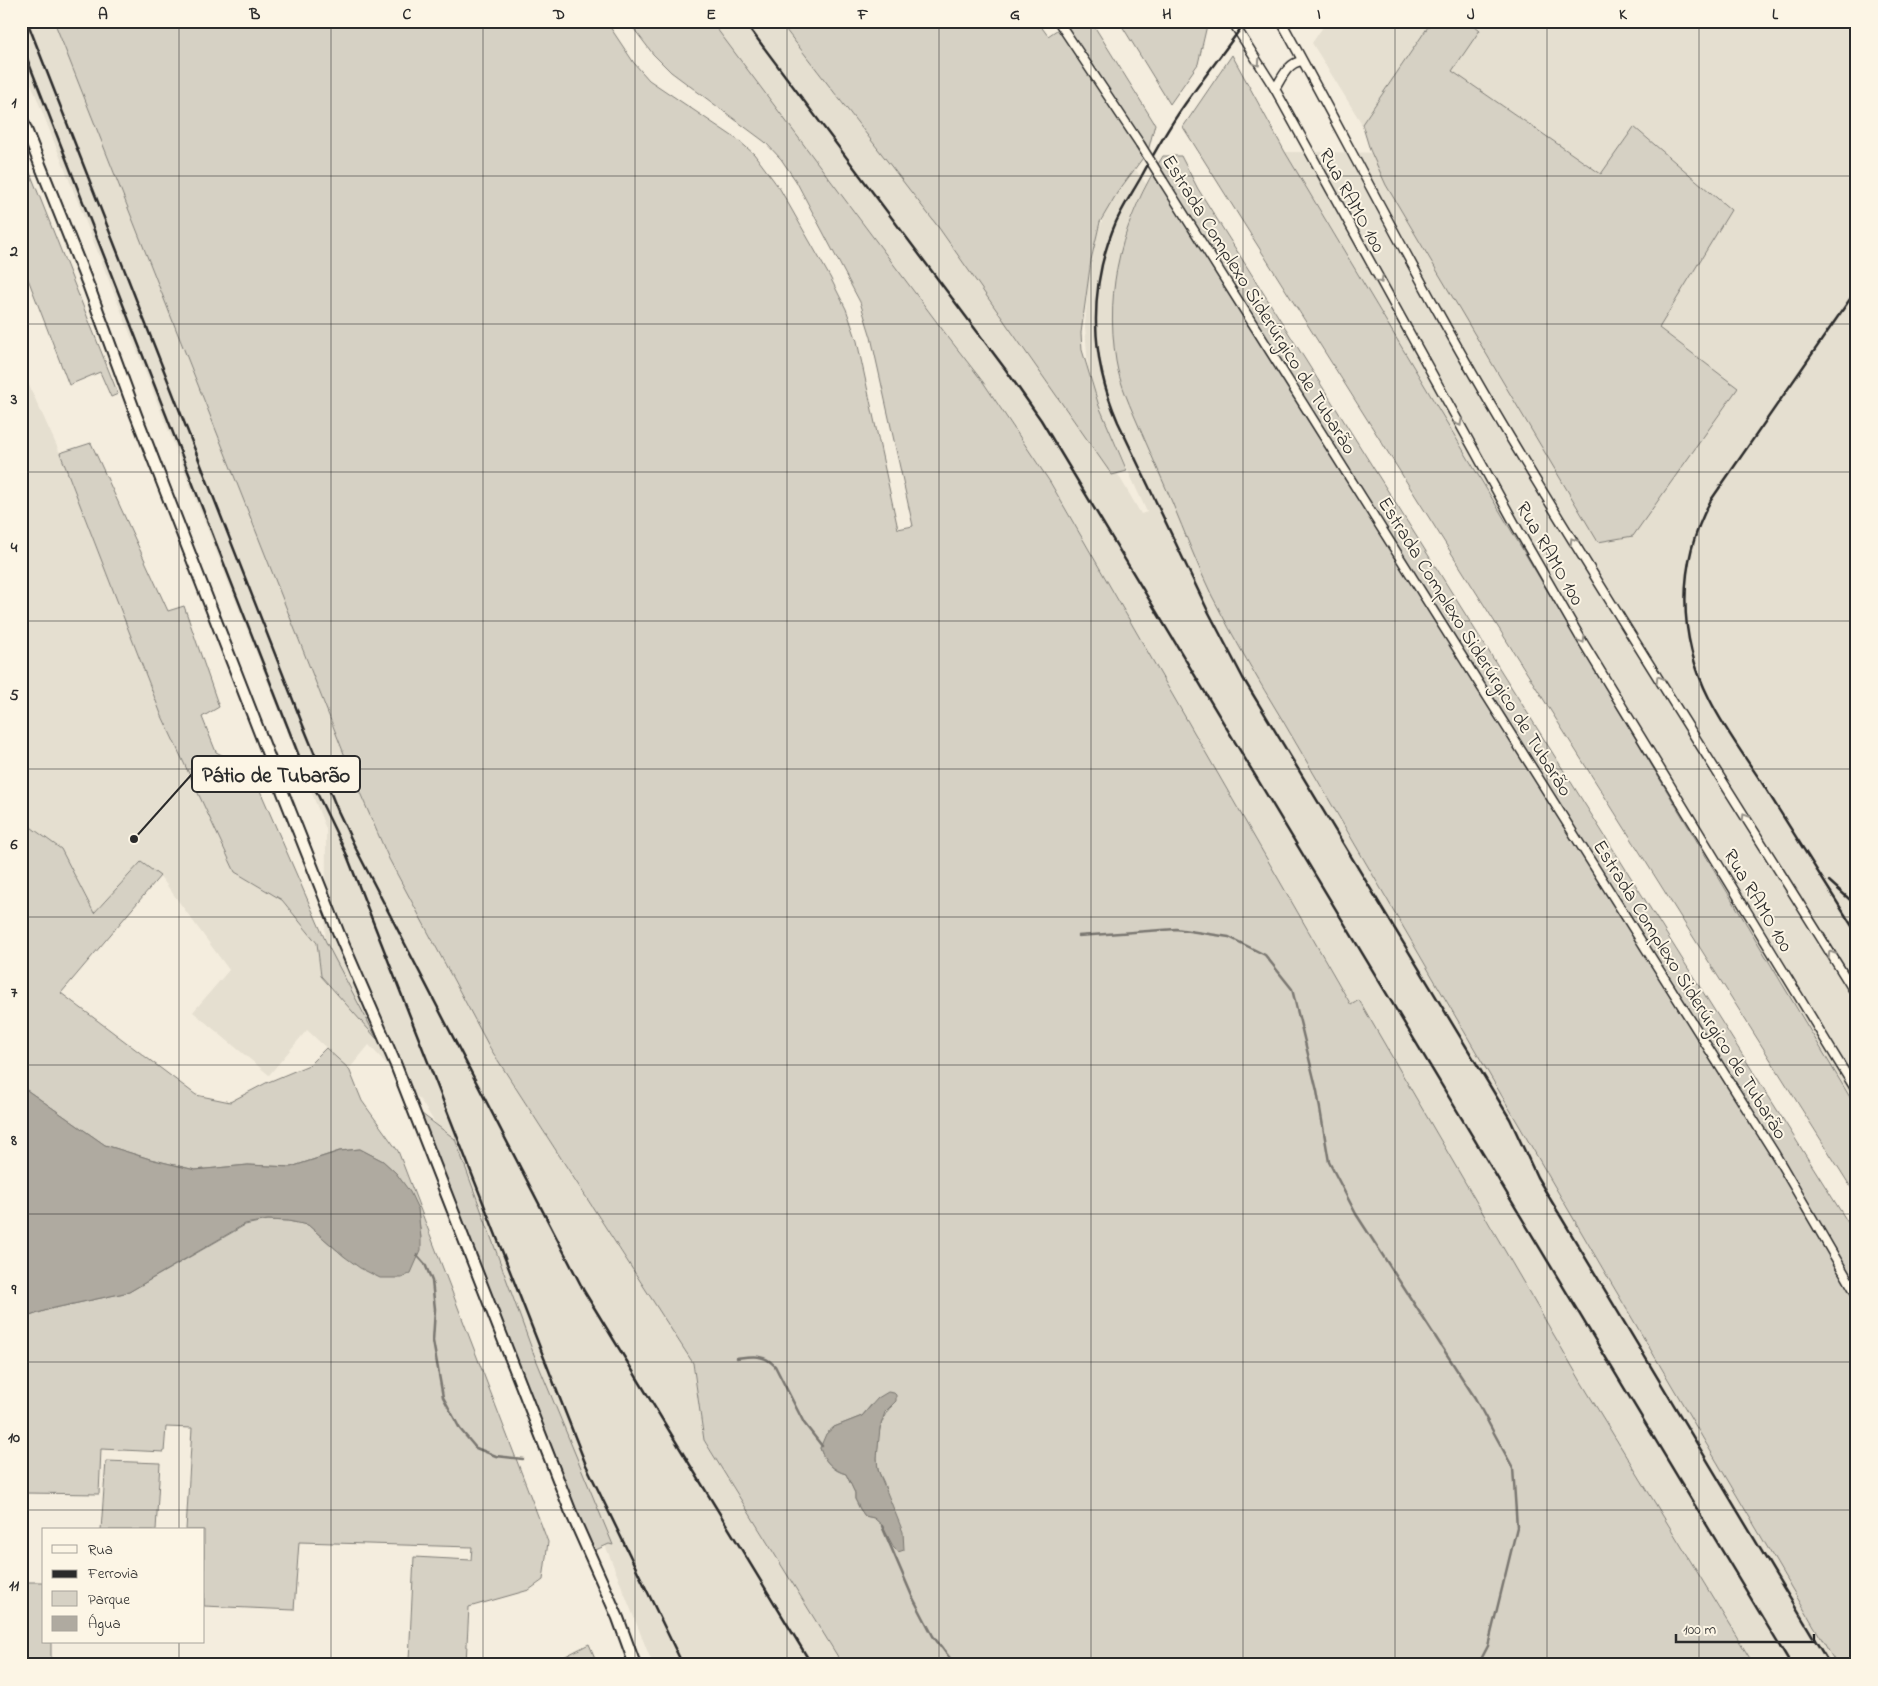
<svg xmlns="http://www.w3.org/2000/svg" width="1878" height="1686" font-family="'Indie Flower',sans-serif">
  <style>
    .built { fill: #e5dfd0 }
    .green { fill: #d6d1c4; stroke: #807e78; fill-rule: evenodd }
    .water { fill: #afaaa0; stroke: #7a7771 }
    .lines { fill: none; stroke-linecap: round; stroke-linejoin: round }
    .stream { stroke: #7a7771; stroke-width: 2.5 }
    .street-casing { stroke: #2b2b2b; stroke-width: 11 }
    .secondary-casing { stroke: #2b2b2b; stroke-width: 14 }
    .street { stroke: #fcf5e5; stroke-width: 8 }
    .secondary { stroke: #fcf5e5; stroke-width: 10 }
    .rail { stroke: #2b2b2b; stroke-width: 2.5 }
    .street-bridge-casing { stroke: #2b2b2b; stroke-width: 11; stroke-linecap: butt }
    .street-bridge { stroke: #fcf5e5; stroke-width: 8 }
    .oneway { stroke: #949088 }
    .grid { fill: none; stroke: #2b2b2b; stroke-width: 1; stroke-opacity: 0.55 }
    .labels { text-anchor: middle; stroke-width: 4; stroke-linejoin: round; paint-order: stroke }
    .street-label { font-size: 20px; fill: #2b2b2b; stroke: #fcf5e5 }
    .leader { fill: none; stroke: #2b2b2b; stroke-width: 2 }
    .callout-dot { fill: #2b2b2b; stroke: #fcf5e5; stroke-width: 2 }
    .callout { fill: #fcf5e5; stroke: #2b2b2b; stroke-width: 2 }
    .callout-label { font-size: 21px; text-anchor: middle; font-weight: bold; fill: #2b2b2b }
    .neatline { fill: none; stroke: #2b2b2b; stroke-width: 2 }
    .grid-label { font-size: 16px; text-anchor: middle; font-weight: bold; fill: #2b2b2b }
  </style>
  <rect width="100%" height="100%" fill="#f4edde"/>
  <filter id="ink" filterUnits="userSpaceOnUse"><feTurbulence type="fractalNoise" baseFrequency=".02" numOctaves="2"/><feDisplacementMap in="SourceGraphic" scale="10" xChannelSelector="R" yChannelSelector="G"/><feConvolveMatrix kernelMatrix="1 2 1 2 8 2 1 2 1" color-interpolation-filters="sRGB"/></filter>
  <g filter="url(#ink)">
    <!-- built -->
    <g class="built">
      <polygon points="21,21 54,21 354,779 389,859 490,1048 693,1363 704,1440 843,1665 653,1665 440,1131 421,1101 369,1045 349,1069 307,1030 269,1075 193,1012 229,970 160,876 141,862 94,913 61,849 21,820 21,368 60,453 161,714 235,872 282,900 317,943 321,976 325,980 326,829 21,58"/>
      <polygon points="711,21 779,21 878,149 1027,331 1101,445 1141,514 1147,512 1101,412 1088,368 1085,326 1088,278 1096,238 1110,199 1130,162 1146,184 1131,216 1123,243 1212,595 1241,649 1283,721 1600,1264 1837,1665 1754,1665 1583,1385 1359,1001 1351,1005 1050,482 983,382 948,337"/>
      <polygon points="1327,21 1432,21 1362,124 1312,43"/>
      <polygon points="1469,21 1857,21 1857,1109 1285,152 1569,154 1602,177 1634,128 1602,174 1451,71 1480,30"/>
    </g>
    <!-- green -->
    <g class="green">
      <path d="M54,21H606L634,63L649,80L738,140L754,154L780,189L830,277L846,309L857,341L898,529L913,526L871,337L860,302L796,181L781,159L765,142L671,72L653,54L628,21H711L948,337L983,382L1050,482L1351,1005L1359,1000L1583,1385L1754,1665H843L704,1440L693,1363L490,1048L389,859L354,779ZM871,1405L892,1406C878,1418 875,1451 878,1469C879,1475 884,1480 885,1487C891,1506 891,1528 894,1548L882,1525L874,1518L865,1516L860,1509L855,1499V1493L846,1474C833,1471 824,1461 820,1448L834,1427L862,1416Z"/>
      <polygon points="779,21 1037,21 1048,36 1070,21 1091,21 1155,124 1148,151 1117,193 1100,222 1091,260 1081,333 1082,350 1099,406 1127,471 1112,475 939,228"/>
      <polygon points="1119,21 1208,21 1198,64 1170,104"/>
      <polygon points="1432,21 1469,21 1480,30 1452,71 1601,174 1634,127 1731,210 1659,328 1738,388 1633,536 1598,542 1386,185 1370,150 1362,124"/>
      <polygon points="1232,55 1285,152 1857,1109 1857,1197 1183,127"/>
      <polygon points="21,150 118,394 111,397 100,372 69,385 21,261"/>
      <path d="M1163,156H1181L1198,189L1857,1237V1665H1837L1600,1264L1283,721C1258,680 1234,639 1212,596C1197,565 1185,533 1172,502C1161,478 1151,453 1140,429C1131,408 1120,385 1116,361C1104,287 1123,219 1163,156Z"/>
      <polygon points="91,443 168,611 184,606 219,707 202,717 216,752 251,770 326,942 377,1039 321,976 317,943 282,900 235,872 161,714 60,453"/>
      <polygon points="21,820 61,849 94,913 141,862 160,876 61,993 196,1095 230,1102 266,1083 309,1065 326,1048 349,1069 362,1101 398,1151 548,1542 543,1580 529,1590 469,1607 466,1663 409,1660 414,1557 471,1560 472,1547 299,1542 294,1610 204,1606 204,1530 186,1530 192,1428 166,1427 164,1452 101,1449 99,1494 25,1493 23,1522 21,1522 21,1319 50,1309 129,1292 245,1225 268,1220 288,1221 308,1225 345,1257 421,1239 418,1209 396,1173 383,1161 360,1149 339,1151 291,1167 248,1165 195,1170 150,1159 105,1145 21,1086"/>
      <polygon points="422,1114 455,1139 533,1352 613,1545 609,1544 589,1553 429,1137"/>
      <polygon points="106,1461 160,1463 156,1530 101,1530"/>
      <polygon points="21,1582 44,1582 44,1642 51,1642 51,1665 21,1665"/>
      <polygon points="589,1644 598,1665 548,1665"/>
    </g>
    <!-- water -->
    <g class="water">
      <polygon points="21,1086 105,1145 150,1159 195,1170 248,1165 291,1167 340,1151 360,1149 383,1161 396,1173 410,1192 418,1209 421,1239 421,1250 411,1273 402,1278 380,1278 360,1268 345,1257 308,1225 288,1221 268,1220 245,1224 129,1292 50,1309 21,1319"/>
      <path d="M888,1392L894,1393L896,1395V1401L885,1412L880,1428L877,1458L878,1470L903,1532L904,1550L898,1552L894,1548L882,1525L874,1518L865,1516L860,1509L855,1499V1493L846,1474C833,1470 824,1461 820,1448L826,1434L834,1427L862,1416L878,1398Z"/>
    </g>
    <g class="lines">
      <!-- stream -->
      <g class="stream">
        <polyline points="1078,936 1176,929 1229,937 1265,955 1292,989 1317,1091 1329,1162 1356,1214 1475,1398 1513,1468 1517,1527 1488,1646 1478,1665"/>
        <polyline points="417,1255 425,1264 432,1281 435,1309 433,1341 443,1397 460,1429 476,1448 496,1456 523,1459"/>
        <path d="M737,1358C752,1356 764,1354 775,1366L804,1423L822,1446"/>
        <polyline points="882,1526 912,1596 933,1636 955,1665"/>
      </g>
      <defs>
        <g id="street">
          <polyline points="1058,21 1140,144"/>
          <polyline points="1232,21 1275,89 1516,526 1581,639 1857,1092"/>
          <path d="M1281,21C1362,169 1438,320 1526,464C1634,643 1747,818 1857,996"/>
          <path d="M1275,89C1282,78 1287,63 1302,61"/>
          <polyline points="1163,181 1775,1154 1857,1295"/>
        </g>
        <polyline id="secondary" points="21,117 89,287 136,415 276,775 339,934 395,1063 570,1510 618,1618 635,1665"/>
      </defs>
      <!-- street casing -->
      <use href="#street" class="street-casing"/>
      <!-- secondary casing -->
      <use href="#secondary" class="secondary-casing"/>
      <!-- street -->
      <use href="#street" class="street"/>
      <!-- secondary -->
      <use href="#secondary" class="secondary"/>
      <!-- rail -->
      <g class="rail">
        <polyline points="27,21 302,723 338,811 356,849 584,1291 812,1665"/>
        <polyline points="744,21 1006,370 1041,420 1791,1665"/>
        <path d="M1246,21C1226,49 1205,76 1185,104C1168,128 1154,153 1140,179C1132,193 1123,207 1116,222C1088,287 1090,358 1118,422L1207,609L1243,678L1510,1119L1537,1177L1830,1665"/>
        <polyline points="21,43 299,756 346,853 586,1465 683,1665"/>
        <path d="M1857,289L1711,500C1677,562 1677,636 1710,700C1725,730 1746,758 1764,786C1795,836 1826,885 1857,934"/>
        <polyline points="1829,881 1857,906"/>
      </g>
      <defs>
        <polyline id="street-bridge" points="1140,144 1163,181"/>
      </defs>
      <!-- street-bridge casing -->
      <use href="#street-bridge" class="street-bridge-casing"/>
      <!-- street-bridge -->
      <use href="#street-bridge" class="street-bridge"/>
    </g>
    <!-- one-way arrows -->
    <defs><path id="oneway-chevron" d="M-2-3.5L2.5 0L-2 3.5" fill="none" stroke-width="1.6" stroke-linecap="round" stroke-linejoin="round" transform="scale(1.25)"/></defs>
    <g class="oneway">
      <use href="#oneway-chevron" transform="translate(1257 63) rotate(56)"/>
      <use href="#oneway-chevron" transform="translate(1380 280) rotate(61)"/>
      <use href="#oneway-chevron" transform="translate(1459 423) rotate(61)"/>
      <use href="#oneway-chevron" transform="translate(1573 541) rotate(-122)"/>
      <use href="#oneway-chevron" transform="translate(1582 640) rotate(59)"/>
      <use href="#oneway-chevron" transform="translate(1659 679) rotate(-122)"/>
      <use href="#oneway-chevron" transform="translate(1745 817) rotate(-122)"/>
      <use href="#oneway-chevron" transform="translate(1831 954) rotate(-122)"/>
    </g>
  </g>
  <!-- grid -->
  <path class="grid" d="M179,21V1530M331,21V1665M483,21V1665M635,21V1665M787,21V1665M939,21V1665M1091,21V1665M1243,21V1665M1395,21V1665M1547,21V1665M1699,21V1665M21,176H1857M21,324H1857M21,472H1857M21,621H1857M21,769H1857M21,917H1857M21,1065H1857M21,1214H1857M21,1362H1857M21,1510H1857M179,1642V1665"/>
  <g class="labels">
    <!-- street labels -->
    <g class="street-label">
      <text transform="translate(1353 200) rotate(61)" y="7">Rua RAMO 100</text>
      <text transform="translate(1260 304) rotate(58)" y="7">Estrada Complexo Siderúrgico de Tubarão</text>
      <text transform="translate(1551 553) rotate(60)" y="7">Rua RAMO 100</text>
      <text transform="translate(1476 646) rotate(58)" y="7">Estrada Complexo Siderúrgico de Tubarão</text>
      <text transform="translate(1759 900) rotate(59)" y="7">Rua RAMO 100</text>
      <text transform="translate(1691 989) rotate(58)" y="7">Estrada Complexo Siderúrgico de Tubarão</text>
    </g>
  </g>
  <!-- callouts -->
  <path class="leader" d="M134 839L192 774"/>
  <circle class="callout-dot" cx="134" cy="839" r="5"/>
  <rect class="callout" x="192" y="756" width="168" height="36" rx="5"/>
  <g class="callout-label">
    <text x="276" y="782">Pátio de Tubarão</text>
  </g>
  <!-- margin -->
  <rect width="1878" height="1686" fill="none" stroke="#fcf5e5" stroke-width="55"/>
  <!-- legend -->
  <rect x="42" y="1528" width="162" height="115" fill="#fcf5e5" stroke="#a8a49b"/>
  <rect x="52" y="1545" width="25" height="8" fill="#fcf5e5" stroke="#a8a49b"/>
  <text x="88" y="1554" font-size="15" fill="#2b2b2b">Rua</text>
  <rect x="52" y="1570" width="25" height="8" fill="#2b2b2b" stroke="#a8a49b"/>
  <text x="88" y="1578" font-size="15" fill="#2b2b2b">Ferrovia</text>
  <rect x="52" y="1591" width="25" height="15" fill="#d6d1c4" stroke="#a8a49b"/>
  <text x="88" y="1604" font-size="15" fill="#2b2b2b">Parque</text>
  <rect x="52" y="1616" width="25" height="15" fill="#afaaa0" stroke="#a8a49b"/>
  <text x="88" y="1628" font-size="15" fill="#2b2b2b">Água</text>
  <!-- scale -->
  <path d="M1676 1634v8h138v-8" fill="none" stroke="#2b2b2b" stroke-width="2.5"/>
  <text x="1683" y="1634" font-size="15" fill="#2b2b2b" stroke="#fcf5e5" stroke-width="4" paint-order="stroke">100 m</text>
  <rect x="28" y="28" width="1822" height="1630" class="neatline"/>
  <g class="grid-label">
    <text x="103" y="19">A</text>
    <text x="255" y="19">B</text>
    <text x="407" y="19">C</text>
    <text x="559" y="19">D</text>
    <text x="711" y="19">E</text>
    <text x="863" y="19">F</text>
    <text x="1015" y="19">G</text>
    <text x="1167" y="19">H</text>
    <text x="1319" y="19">I</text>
    <text x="1471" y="19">J</text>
    <text x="1623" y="19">K</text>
    <text x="1775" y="19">L</text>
    <text x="14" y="107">1</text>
    <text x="14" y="256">2</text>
    <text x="14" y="404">3</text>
    <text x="14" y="552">4</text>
    <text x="14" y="700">5</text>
    <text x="14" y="849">6</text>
    <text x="14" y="997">7</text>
    <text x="14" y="1145">8</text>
    <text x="14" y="1294">9</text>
    <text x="14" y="1442">10</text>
    <text x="14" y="1590">11</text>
  </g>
</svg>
